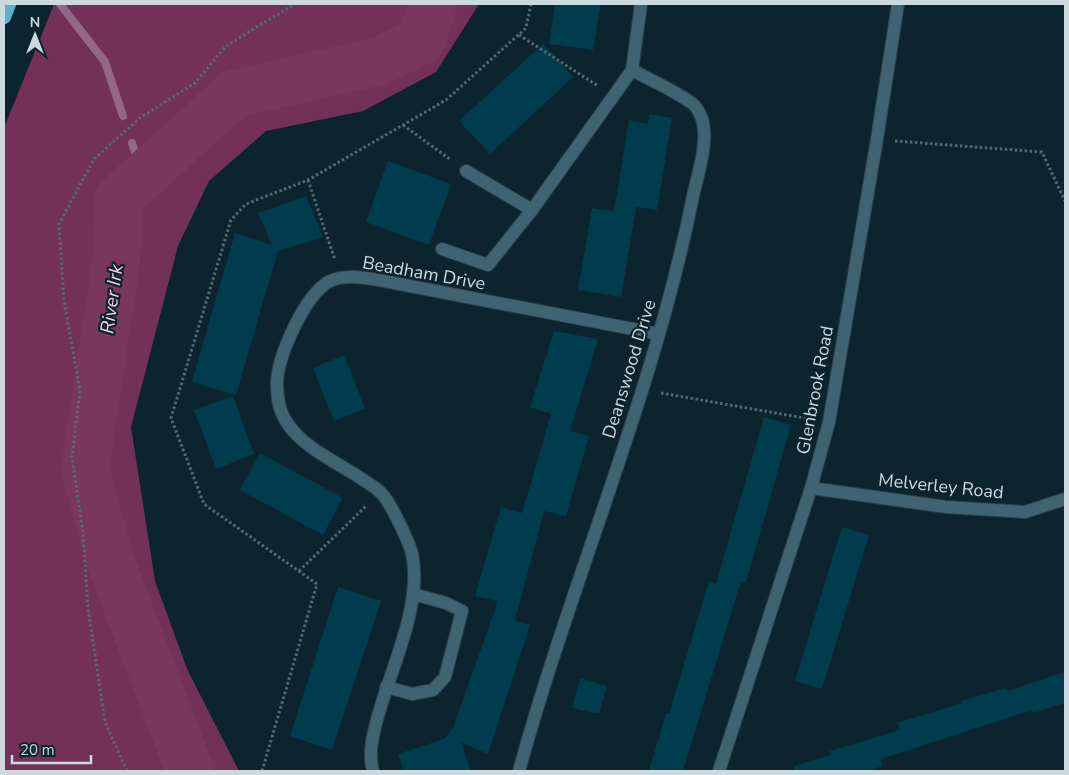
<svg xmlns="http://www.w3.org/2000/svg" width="1069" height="775" font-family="'Nunito Sans',sans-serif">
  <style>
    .forest { fill: #733158 }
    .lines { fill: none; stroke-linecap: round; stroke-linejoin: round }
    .stream { stroke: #926884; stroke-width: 8 }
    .river { stroke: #79375d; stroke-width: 48 }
    .building { fill: #003c4d }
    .service-casing { stroke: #2b414a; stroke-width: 14 }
    .minor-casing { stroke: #2b414a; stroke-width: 14 }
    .trunk-casing { stroke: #2b414a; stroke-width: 15 }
    .path { stroke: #546970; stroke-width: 3; stroke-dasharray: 2.5 2.5; stroke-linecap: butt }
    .service { stroke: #3f6370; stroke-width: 12 }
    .minor { stroke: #3f6370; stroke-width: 12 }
    .trunk { stroke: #59b2d1; stroke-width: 14 }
    .labels { text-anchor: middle; stroke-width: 4.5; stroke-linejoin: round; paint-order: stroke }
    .street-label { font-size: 18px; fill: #ccdae0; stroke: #0c242d }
    .water-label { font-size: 19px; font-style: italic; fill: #fad1e6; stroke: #0c242d }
  </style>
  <rect width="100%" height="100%" fill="#0c242d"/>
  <!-- forest -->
  <polygon class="forest" points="54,4 479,4 436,72 363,111 266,131 209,181 178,246 131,427 155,581 187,669 239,771 4,771 4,128"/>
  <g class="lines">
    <!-- stream -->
    <g class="stream">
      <polyline points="60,4 105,62 123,116"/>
      <polyline points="132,143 143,177"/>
    </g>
    <!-- river -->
    <polyline class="river" points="190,771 110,560 85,469 116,263 119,198 234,94 380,61 421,41 433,4"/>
  </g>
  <!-- building -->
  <g class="building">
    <polygon points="555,4 601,4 593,50 549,44"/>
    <polygon points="543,44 573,77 490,154 459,121"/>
    <polygon points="649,114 672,118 657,210 636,207 621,297 578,290 592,208 614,211 629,120 648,124"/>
    <polygon points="388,161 451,184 429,245 366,222"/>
    <polygon points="306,196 323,237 278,251 236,395 192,382 235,233 272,245 258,213"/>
    <polygon points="554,331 598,339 570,431 589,436 566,516 544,511 515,620 530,625 488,754 461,742 471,771 404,771 398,754 444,739 453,728 498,601 475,596 501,507 522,513 551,414 530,407"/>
    <polygon points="344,355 365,408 334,421 313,368"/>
    <polygon points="233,396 254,454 216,469 194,410"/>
    <polygon points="764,417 791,425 746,582 741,581 683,771 649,771 666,713 669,714 709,581 716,584"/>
    <polygon points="260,453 343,498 323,535 240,490"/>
    <polygon points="842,527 869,535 822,689 795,681"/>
    <polygon points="338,587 381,601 332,750 290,736"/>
    <polygon points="1065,672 1065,703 1033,713 1032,710 881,759 883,766 866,771 795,771 794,766 831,755 830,751 900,730 897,723 962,703 961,701 1006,688 1007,691"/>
    <polygon points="580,678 607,686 599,714 572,708"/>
  </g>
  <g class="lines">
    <defs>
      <polyline id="service" points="386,687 412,694 433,690 445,677 462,611 446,603 413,594"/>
      <g id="minor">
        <polyline points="466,171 532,210 632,70"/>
        <polyline points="442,249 488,265 532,210"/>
        <polyline points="811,488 946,507 1025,512 1065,499"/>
        <path d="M373,771C368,752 373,734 378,716C391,668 423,604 412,554C409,542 389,498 379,491C353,469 303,451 286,421C278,409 277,395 277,381C279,354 304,297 328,282C344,273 367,278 384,281L659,334"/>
        <path d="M519,771C572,578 654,393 693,196C698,174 710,138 701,116C699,112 696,106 693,104C674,90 652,81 632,70L641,4"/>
        <polyline points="719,771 811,488 829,422 877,139 898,4"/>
      </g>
      <polyline id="trunk" points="4,17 9,4"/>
    </defs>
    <!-- service casing -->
    <use href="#service" class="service-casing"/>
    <!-- minor casing -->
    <use href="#minor" class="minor-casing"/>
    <!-- trunk casing -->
    <use href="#trunk" class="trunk-casing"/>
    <!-- path -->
    <g class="path">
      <polyline points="519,35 598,86"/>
      <polyline points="403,125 451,160"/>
      <polyline points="895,141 1042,152 1065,201"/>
      <polyline points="308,180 335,260"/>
      <polyline points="661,393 810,419"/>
      <polyline points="299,571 366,506"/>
      <polyline points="127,771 105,722 88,608 83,534 72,457 80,390 64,301 59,224 94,159 140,118 195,83 226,46 295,4"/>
      <polyline points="262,771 317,584 204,504 171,418 231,220 246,204 308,180 446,100 526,28 531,4"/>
    </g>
    <!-- service -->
    <use href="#service" class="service"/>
    <!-- minor -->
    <use href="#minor" class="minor"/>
    <!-- trunk -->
    <use href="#trunk" class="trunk"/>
  </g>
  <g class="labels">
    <!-- street labels -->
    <g class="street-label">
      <text transform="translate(424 273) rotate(10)" y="6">Beadham Drive</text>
      <text transform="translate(629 369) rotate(-73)" y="6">Deanswood Drive</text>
      <text transform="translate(815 390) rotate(-79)" y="6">Glenbrook Road</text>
      <text transform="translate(941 486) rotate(6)" y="6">Melverley Road</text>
    </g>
    <!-- water labels -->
    <g class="water-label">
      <text transform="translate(111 299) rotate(-82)" y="7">River Irk</text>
    </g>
  </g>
  <!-- border -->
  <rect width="1069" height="775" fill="none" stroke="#ccdae0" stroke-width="10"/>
  <!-- north arrow -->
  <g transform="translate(35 35)" stroke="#0c242d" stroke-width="4" paint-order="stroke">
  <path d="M0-4L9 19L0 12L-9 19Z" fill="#ccdae0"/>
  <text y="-8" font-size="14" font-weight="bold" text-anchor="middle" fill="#ccdae0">N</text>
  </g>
  <!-- scale -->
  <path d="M12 755v8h79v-8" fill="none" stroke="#ccdae0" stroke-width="2.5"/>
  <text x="20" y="755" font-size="15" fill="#ccdae0" stroke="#0c242d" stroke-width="4" paint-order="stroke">20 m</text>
</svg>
